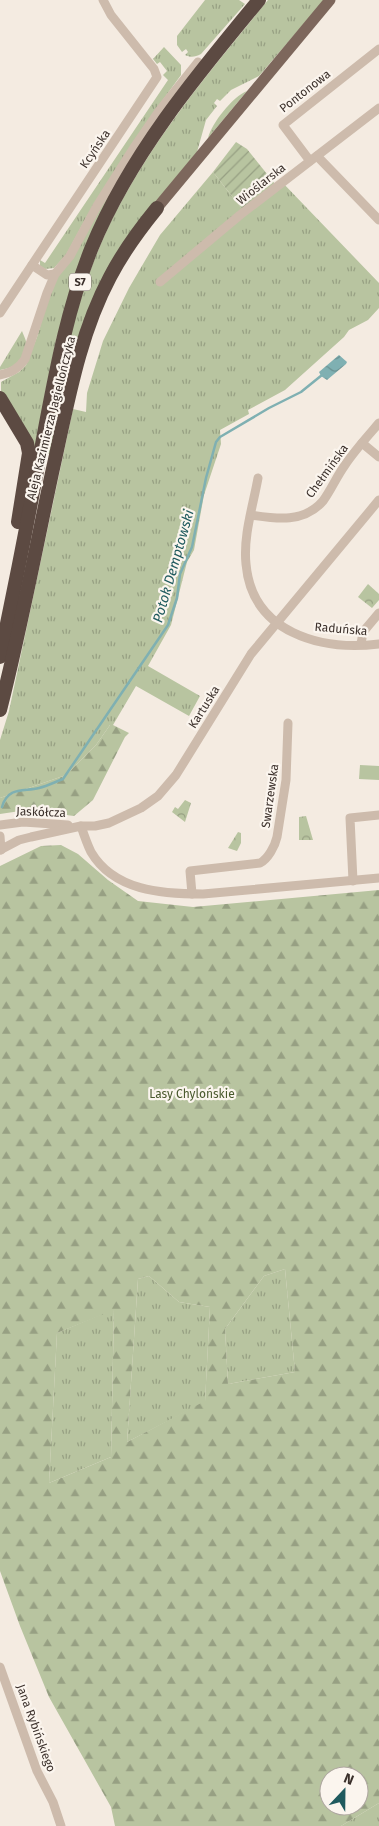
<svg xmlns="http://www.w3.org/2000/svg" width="379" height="1826" font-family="'Fira Sans',sans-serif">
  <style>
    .grass { fill: url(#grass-tufts) }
    .forest { fill: url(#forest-firs); fill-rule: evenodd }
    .park { fill: url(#park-crowns) }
    .garden { fill: url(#garden-furrows) }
    .pitch { fill: #b8c4a0 }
    .water { fill: url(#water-waves) }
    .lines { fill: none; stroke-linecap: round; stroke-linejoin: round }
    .stream { stroke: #7fb0b2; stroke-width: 2.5 }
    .minor { stroke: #cdbbac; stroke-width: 9 }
    .major { stroke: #7d675c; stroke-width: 11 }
    .highway { stroke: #5c4a42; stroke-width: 14 }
    .labels { text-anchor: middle; stroke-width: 4.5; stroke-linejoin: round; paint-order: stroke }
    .shield { fill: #fbf5ee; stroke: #756b66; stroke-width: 1 }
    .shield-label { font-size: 11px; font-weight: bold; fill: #3b302b }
    .street-label { font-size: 12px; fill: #3b302b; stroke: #fbf5ee }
    .park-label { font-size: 12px; fill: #4a5a2e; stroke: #fbf5ee }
    .water-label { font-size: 14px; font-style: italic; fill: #1f5a5e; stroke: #fbf5ee }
  </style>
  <defs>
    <pattern id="grass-tufts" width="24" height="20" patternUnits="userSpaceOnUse" patternTransform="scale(1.25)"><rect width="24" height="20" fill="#b8c4a0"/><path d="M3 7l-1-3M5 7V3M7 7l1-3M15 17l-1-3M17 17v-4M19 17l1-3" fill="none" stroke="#97a083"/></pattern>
    <pattern id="forest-firs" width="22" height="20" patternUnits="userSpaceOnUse" patternTransform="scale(1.25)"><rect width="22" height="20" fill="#b8c4a0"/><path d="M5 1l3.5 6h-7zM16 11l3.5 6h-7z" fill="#97a083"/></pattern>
    <pattern id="park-crowns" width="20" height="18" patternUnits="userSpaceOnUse" patternTransform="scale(1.25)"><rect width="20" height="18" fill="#b8c4a0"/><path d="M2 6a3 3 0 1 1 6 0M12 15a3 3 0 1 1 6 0" fill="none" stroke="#97a083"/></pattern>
    <pattern id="garden-furrows" width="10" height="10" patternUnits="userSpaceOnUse" patternTransform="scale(1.25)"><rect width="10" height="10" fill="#b8c4a0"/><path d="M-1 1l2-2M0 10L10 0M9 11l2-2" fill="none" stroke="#97a083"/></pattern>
    <pattern id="water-waves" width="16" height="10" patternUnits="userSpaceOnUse" patternTransform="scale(1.25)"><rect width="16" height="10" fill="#7fb0b2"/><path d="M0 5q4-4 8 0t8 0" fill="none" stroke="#699091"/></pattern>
  </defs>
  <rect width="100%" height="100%" fill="#f4ebe1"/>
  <!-- grass -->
  <g class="grass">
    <path d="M205,0H239L245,4L201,54C195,57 191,58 185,55L188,52L186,49L182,52L177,45V36Z"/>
    <path d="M268,0H324L259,76L231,90L220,101L217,99L214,103L217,106L206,120L197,152L126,238L50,454H47C59,384 72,312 100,246C139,154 206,76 268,0Z"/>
    <polygon points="164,47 181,65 181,75 144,126 87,216 66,255 54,268 45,269 40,266 40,260 45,263 168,80 163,75 167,71 160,62 157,64 153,59"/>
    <path d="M247,91L208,138C211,124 233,96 247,91Z"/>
    <polygon points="147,138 57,336 46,389 35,450 1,391 1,382 19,372 26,365 37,337 52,286 109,192"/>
    <polygon points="213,172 242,209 280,180 379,283 379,308 368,320 349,330 344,337 285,390 248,410 249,414 220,430 221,444 204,495 194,550 187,562 171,625 148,666 200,696 189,716 136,686 113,725 110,725 96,745 66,775 0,798 0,740 9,711 73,409 86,412 87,393 103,341 129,288 160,235"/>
    <path d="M22,331C24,336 27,342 27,347C25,362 13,368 0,370V367Z"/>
    <polygon points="285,1269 295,1372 228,1384 225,1329 264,1276"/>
    <polygon points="149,1276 179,1302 210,1307 205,1402 127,1442 138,1279"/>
    <polygon points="114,1309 111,1457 49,1483 57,1333"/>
    <polygon points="379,1803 379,1826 341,1826"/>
  </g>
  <!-- forest -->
  <g class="forest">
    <polygon points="110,725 113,725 129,733 125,737 93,800 74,816 27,810 0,814 0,798 66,775 96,745"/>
    <path d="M61,845L78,854L108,880L138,901L193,907L379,890V1803L341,1826H115L111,1807L49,1697L20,1626L0,1571V866L41,846ZM285,1269L295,1372L228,1384L225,1329L264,1276ZM149,1276L179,1302L210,1307L205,1401L127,1442L138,1279ZM114,1310L111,1457L49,1483L57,1333ZM329,1776H359V1806H329Z"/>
  </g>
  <!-- park -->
  <g class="park">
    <polygon points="368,584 379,594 379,600 372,608 358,597"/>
    <polygon points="185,800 191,803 185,822 172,812 175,807 178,809"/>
    <polygon points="306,816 313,840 299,840 299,817"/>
    <polygon points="238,832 241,833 241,843 237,851 228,848"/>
  </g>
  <!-- garden -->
  <polygon class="garden" points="236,142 247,149 275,184 242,209 213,172"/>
  <!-- pitch -->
  <polygon class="pitch" points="360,765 379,766 379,780 359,779"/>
  <!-- water -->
  <polygon class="water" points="339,355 347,362 346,364 327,380 321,376 319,372"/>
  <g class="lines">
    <!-- stream -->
    <path class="stream" d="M2,807C8,786 24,792 39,788C47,786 55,782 63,779L168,625L177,598L180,574L192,547L206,478L216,442L220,437L269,408L301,392L322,375"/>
    <!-- minor -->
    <g class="minor">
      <polyline points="317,156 379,220"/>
      <polyline points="310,161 283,125 379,49"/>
      <polyline points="32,265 47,275 55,274"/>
      <polyline points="160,282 240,215 379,108"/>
      <polyline points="0,313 157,77 154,69 111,15 103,0"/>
      <path d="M0,375C12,372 18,369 25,359L47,293L55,274L70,256L97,206L135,146L159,111L198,62"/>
      <polyline points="362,443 379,457"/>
      <path d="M258,478C253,506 243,536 246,564C252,633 321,651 379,644"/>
      <path d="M251,515C277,519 304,523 323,501C331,490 337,476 345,465C355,450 367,437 379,423"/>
      <polyline points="361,644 363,632 379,613"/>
      <polyline points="0,825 23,822 68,825"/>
      <path d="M81,826C84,835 87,844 91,852C114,891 162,894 203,894L379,878"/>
      <polyline points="0,836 1,850"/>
      <polyline points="0,850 19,840 31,837 81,826 95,826 109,823 141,808 158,796 176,775 251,654 379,500"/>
      <polyline points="353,881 350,818 379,815"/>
      <path d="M192,894L190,871L260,863C268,859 275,846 277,837L286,780L288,723"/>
      <polyline points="0,1667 37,1771 53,1802 61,1826"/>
    </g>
    <!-- major -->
    <polyline class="major" points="157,208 330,0"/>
    <!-- highway -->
    <g class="highway">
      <polyline points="0,398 27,443 29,453 18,522"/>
      <path d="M0,657C14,591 27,525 39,460C53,388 64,316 92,247C130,155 196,76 259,0"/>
      <path d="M0,710C20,632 35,552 52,473C67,407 78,337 110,277C123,252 139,230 157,208"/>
    </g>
  </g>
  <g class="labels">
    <!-- shield labels -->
    <rect class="shield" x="69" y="273.5" width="22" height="17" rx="4"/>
    <g class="shield-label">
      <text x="80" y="286">S7</text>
    </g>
    <!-- street labels -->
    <g class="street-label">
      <text transform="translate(305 91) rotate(-38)" y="4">Pontonowa</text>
      <text transform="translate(95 149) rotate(-56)" y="4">Kcyńska</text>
      <text transform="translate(261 184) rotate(-38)" y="4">Wioślarska</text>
      <text transform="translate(51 418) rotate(-76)" y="4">Aleja Kazimierza Jagiellończyka</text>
      <text transform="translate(327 471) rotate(-54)" y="4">Chełmińska</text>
      <text transform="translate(341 629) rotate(5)" y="4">Raduńska</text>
      <text transform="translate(204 707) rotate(-58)" y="4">Kartuska</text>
      <text transform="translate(270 796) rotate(-82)" y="4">Swarzewska</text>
      <text transform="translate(41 812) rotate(2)" y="4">Jaskółcza</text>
      <text transform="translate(36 1728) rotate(70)" y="4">Jana Rybińskiego</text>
    </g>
    <!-- park labels -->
    <g class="park-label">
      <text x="192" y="1098">Lasy Chylońskie</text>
    </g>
    <!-- water labels -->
    <g class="water-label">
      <text transform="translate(173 566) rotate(-74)" y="5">Potok Demptowski</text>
    </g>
  </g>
  <!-- north arrow -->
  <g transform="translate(344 1791) rotate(22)"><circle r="24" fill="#fbf5ee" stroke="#aea6a0"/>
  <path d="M0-4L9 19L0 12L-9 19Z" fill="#1f5a5e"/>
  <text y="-8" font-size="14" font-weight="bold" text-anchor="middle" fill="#3b302b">N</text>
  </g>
</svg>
